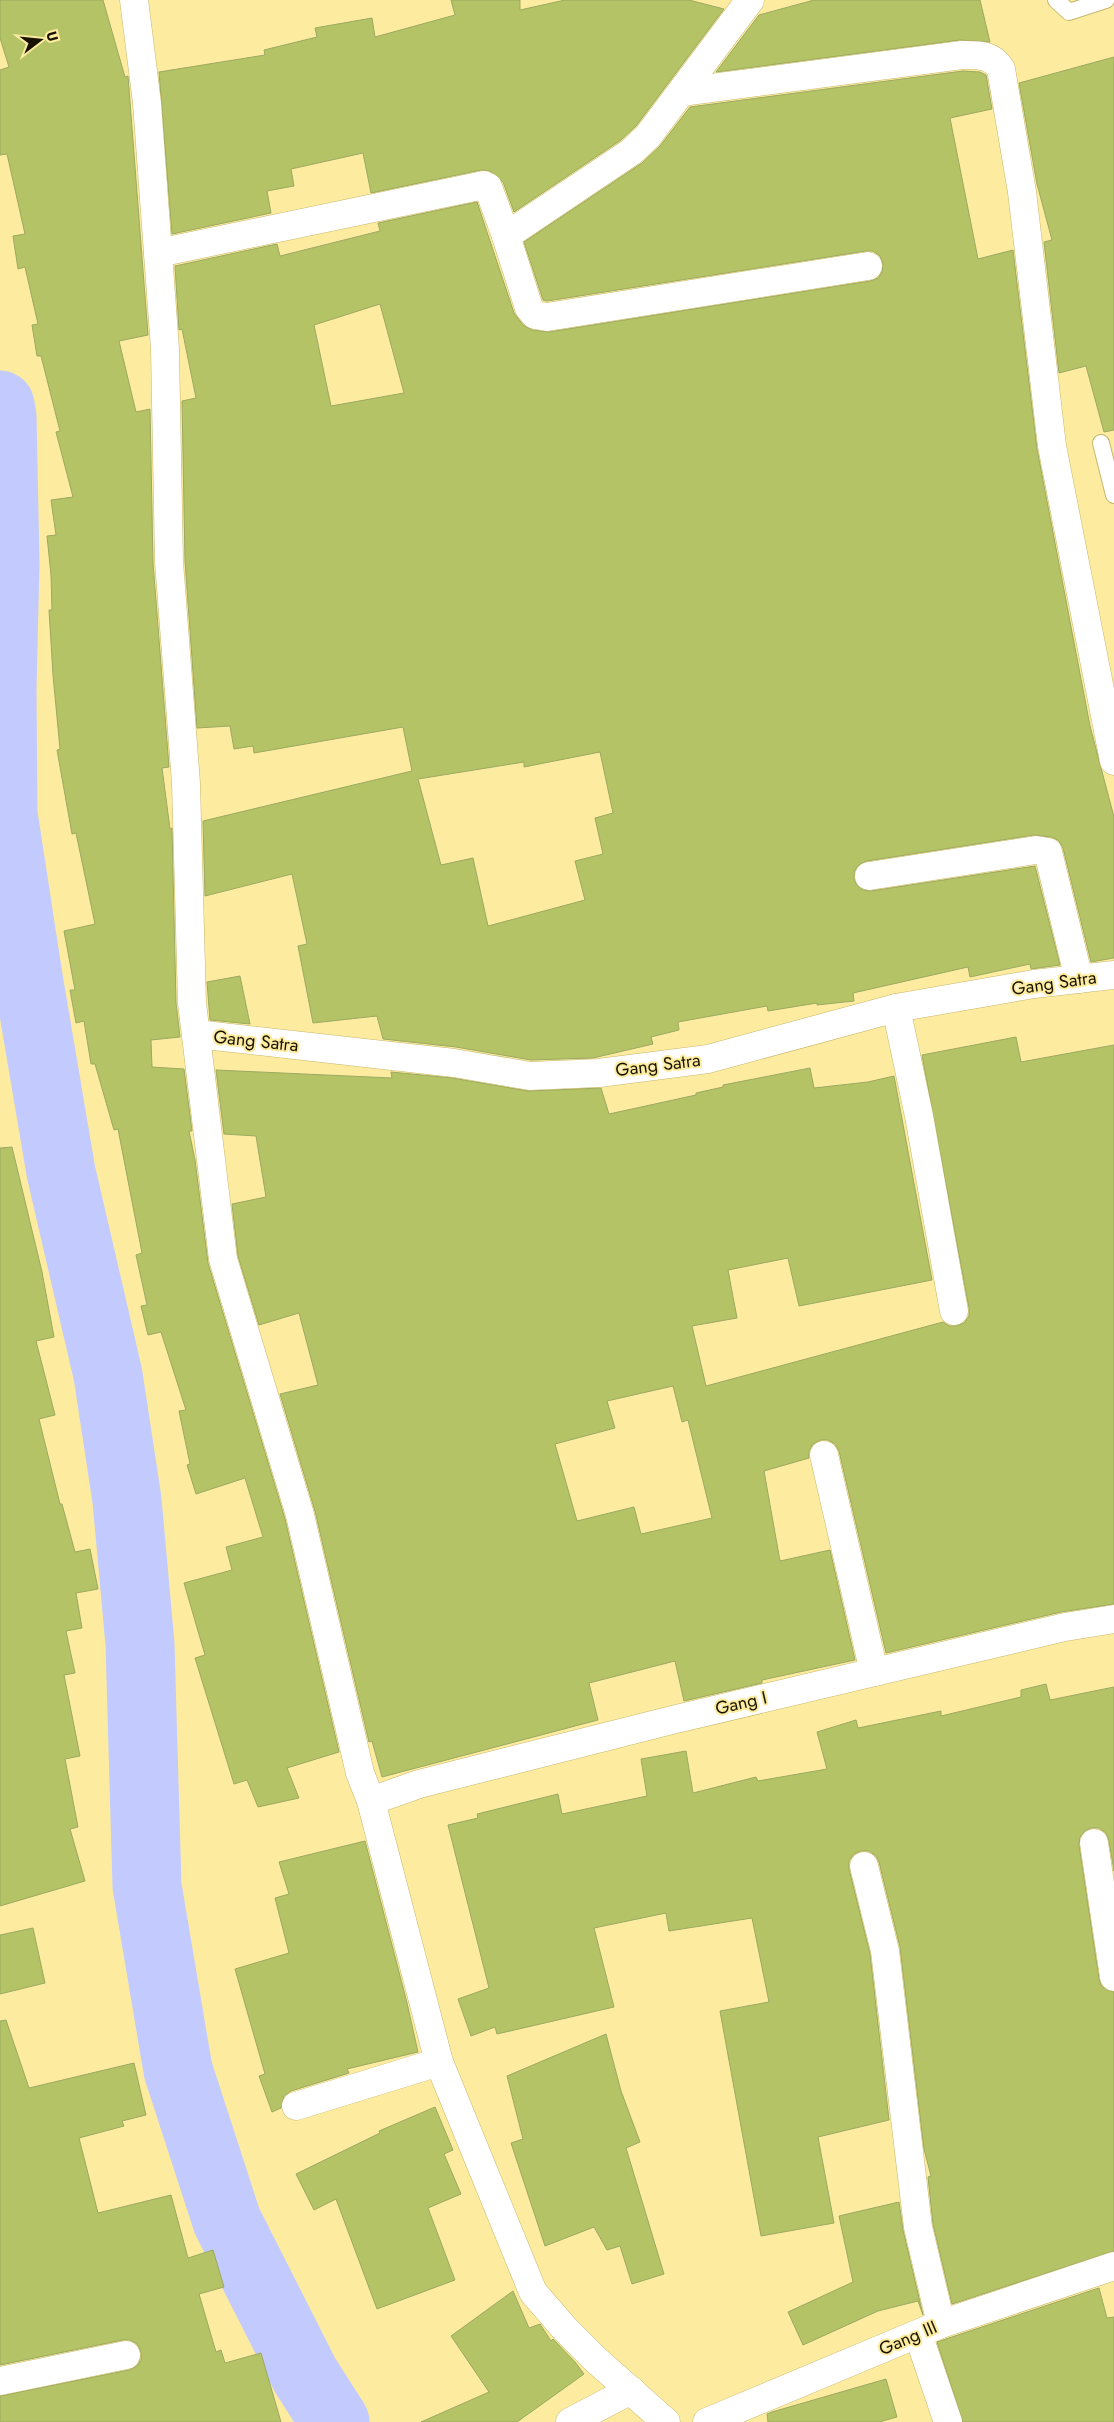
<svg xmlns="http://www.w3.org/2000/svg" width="1114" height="2422" font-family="Jost,sans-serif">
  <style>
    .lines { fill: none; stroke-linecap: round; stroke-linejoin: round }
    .river { stroke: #c2cafe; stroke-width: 69 }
    .building { fill: #b3c365; stroke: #9ca961; fill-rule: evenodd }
    .service-casing { stroke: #c6b66c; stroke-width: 18 }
    .minor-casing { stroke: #c6b66c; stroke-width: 29 }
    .service { stroke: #fff; stroke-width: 16 }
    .minor { stroke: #fff; stroke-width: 28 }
    .labels { text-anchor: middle; stroke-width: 4; stroke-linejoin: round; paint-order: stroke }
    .street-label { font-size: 18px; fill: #181300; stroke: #fdeca0 }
  </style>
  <rect width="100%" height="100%" fill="#fdeca0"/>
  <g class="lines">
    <!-- river -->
    <polyline class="river" points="0,405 2,416 5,563 2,689 3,814 28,977 61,1172 108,1375 127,1500 140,1644 147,1886 178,2070 227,2221 305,2375 335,2422"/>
  </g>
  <!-- building -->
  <g class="building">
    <polygon points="0,0 103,0 125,77 128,76 148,335 119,341 136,412 150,409 153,563 169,767 162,768 170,829 172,828 176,1003 180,1037 151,1040 152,1067 184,1069 192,1131 189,1131 195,1160 208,1263 285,1519 339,1752 287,1768 299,1798 258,1807 247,1780 234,1784 195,1658 205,1655 184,1583 232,1570 226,1547 263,1537 245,1478 196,1494 187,1465 190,1464 179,1411 186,1410 161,1332 148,1335 141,1306 147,1305 136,1255 142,1253 118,1129 114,1130 95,1064 91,1064 84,1021 76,1023 70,990 75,990 64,931 95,924 76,833 72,834 57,750 60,749 53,675 49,610 52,610 51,575 47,536 56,535 51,500 73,497 56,432 60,431 41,356 37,356 32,325 38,324 25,267 18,269 13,236 25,234 7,154 0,155 0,70 9,67 0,38"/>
    <polygon points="451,0 520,0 520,10 565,0 689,0 724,9 636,126 621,140 514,212 503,182 490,171 481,170 371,193 363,153 291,169 294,186 267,191 271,213 172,234 159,72 265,55 264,50 317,37 315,28 372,18 375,37 455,15"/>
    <polygon points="814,0 980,0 990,42 960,40 716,72 759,15"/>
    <polygon points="1114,57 1114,430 1104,432 1086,366 1059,373 1044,242 1052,240 1037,184 1019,83"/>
    <path d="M963,71L980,72L986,75L992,109L950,118L978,259L1013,250L1037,449L1090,726L1114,817V958L1091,962L1063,848L1058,840L1051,837L1034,835L867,861L860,864L855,870L854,879L857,885L863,890L871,891L1035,866L1060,965L1031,969L1030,964L970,977L968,967L853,993L854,1001L817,1005V1003L768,1011L767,1006L678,1022L679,1030L651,1037L653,1044L593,1058L531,1060L456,1047L383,1039L377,1016L313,1023L298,946L307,944L292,874L205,896L203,821L412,771L403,727L254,753L253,746L234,749L230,726L197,728L185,561L182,401L196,398L182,329L179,330L175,266L277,244L280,256L380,231L378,223L477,202L514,313L523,325L532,330L549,332L870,281L878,278L882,272L883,264L880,256L873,251H866L547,301L543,300L524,242L642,163L660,146L690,107ZM380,304L404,393L331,406L314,325ZM600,752L613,813L595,818L603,854L575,861L585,900L488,926L473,858L441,865L418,779L524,762V767Z"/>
    <polygon points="240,976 250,1024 210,1020 207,982"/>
    <path d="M1016,1037L1021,1062L1114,1045V1604L1061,1612L886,1653L839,1451L835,1444L828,1440H821L813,1444L809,1451V1458L764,1471L780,1561L830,1550L855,1660L762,1680V1683L684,1701L675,1661L589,1683L598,1720L382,1777L372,1741L369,1742L315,1511L280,1394L318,1385L299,1313L259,1325L238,1256L232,1204L266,1197L256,1136L224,1134L216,1070L392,1078L391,1072L452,1078L528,1091L601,1088L609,1114L696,1095V1093L723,1087V1085L810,1068L814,1088L868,1082L894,1076L932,1280L799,1306L788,1258L728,1270L737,1318L692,1326L706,1386L943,1322L949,1326H956L964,1323L969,1316V1308L922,1055ZM673,1386L682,1422L688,1420L712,1518L641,1534L634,1507L577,1521L555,1444L615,1428L607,1401Z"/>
    <polygon points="12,1147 42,1272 54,1337 36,1341 55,1415 39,1419 60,1504 62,1504 75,1552 90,1549 98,1589 76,1593 82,1628 66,1631 75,1673 64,1675 80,1756 65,1759 78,1827 70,1829 85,1881 0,1906 0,1148"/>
    <polygon points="1046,1684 1050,1700 1114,1687 1114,1871 1109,1841 1106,1833 1099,1828 1091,1828 1085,1831 1080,1837 1079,1845 1099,1979 1102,1987 1114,1992 1114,2251 952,2304 933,2224 928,2177 931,2176 924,2149 900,1947 879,1862 876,1856 869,1851 861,1851 854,1854 849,1861 849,1869 870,1954 889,2120 818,2137 834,2223 761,2236 720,2011 769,2002 752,1918 669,1931 666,1913 594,1928 614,2007 497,2034 495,2027 471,2036 458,1999 489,1988 448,1825 478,1818 477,1814 558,1794 562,1814 647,1796 641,1759 686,1751 693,1793 756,1777 758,1781 827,1769 817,1732 856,1720 858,1728 941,1711 941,1716 1021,1697 1021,1690"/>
    <polygon points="365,1841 407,2003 418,2052 347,2069 349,2073 291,2091 284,2096 281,2108 272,2112 259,2076 265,2074 235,1969 289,1953 275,1898 289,1894 279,1862"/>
    <polygon points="33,1928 45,1983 0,1994 0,1935"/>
    <polygon points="6,2020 29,2088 134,2063 146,2115 122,2121 124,2126 79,2138 98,2213 171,2195 188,2258 213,2250 224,2287 199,2294 216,2352 221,2350 225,2363 261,2353 281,2422 0,2422 0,2396 129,2370 137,2366 141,2359 141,2352 137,2344 130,2340 123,2340 0,2365 0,2021"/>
    <polygon points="606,2034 621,2091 640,2142 626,2148 664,2274 632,2284 620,2246 607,2250 594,2227 545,2246 511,2143 523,2139 507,2076"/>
    <polygon points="435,2107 453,2150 444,2154 461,2194 428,2208 455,2280 377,2309 336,2199 314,2210 296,2174 380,2133 379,2131"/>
    <polygon points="899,2202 903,2230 923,2315 918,2301 878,2311 803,2345 788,2312 853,2282 839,2216"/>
    <polygon points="1099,2288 1107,2318 1114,2317 1114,2422 963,2422 937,2342"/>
    <polygon points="513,2291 529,2328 540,2324 551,2341 553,2339 575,2362 584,2374 517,2422 421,2422 489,2392 451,2336"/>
    <polygon points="886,2379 897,2417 879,2422 768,2422 767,2414 772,2412"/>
  </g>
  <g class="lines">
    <defs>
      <g id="service">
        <polyline points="1056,0 1069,12 1106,0"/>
        <polyline points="1101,443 1114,495"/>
      </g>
      <g id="minor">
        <polyline points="134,0 147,103 165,349 169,562 186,783 192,1003 223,1259 300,1515 360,1773 371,1801 439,2062 533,2292 565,2329 595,2359 666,2422"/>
        <polyline points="750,0 648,136 631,152 506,236 529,308 535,315 547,317 868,266"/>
        <path d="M681,92L962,55C978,55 992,54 1001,69L1022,192L1052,446L1114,761"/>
        <polyline points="158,253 484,185 488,187 506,236"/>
        <polyline points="869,876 1036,850 1048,852 1079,979"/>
        <polyline points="896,1008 919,1116 954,1311"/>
        <polyline points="196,1034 454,1063 530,1076 599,1073 708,1059 896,1008 1034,984 1114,975"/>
        <polyline points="824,1455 874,1672"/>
        <polyline points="371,1801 419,1784 672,1720 1065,1627 1114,1619"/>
        <polyline points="1094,1843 1114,1977"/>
        <polyline points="864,1866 885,1951 918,2227 941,2324"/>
        <polyline points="296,2106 439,2062"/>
        <polyline points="918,2334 948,2422"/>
        <polyline points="0,2381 126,2355"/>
        <polyline points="570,2422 631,2390"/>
        <polyline points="707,2422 941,2324 1114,2266"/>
      </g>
    </defs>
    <!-- service casing -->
    <use href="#service" class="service-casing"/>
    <!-- minor casing -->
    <use href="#minor" class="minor-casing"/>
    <!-- service -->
    <use href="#service" class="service"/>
    <!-- minor -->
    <use href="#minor" class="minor"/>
  </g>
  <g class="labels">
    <!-- street labels -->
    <g class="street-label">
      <text transform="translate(1054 983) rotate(-8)" y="6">Gang Satra</text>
      <text transform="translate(256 1041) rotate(6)" y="6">Gang Satra</text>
      <text transform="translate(658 1065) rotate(-7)" y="6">Gang Satra</text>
      <text transform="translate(741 1703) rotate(-13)" y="6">Gang I</text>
      <text transform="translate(908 2338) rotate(-23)" y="6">Gang III</text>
    </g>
  </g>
  <!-- north arrow -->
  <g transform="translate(40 40) rotate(74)" stroke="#fdeca0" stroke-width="4" paint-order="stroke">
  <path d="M0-4L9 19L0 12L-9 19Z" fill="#181300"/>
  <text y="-8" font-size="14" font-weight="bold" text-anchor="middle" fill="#181300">U</text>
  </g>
</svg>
